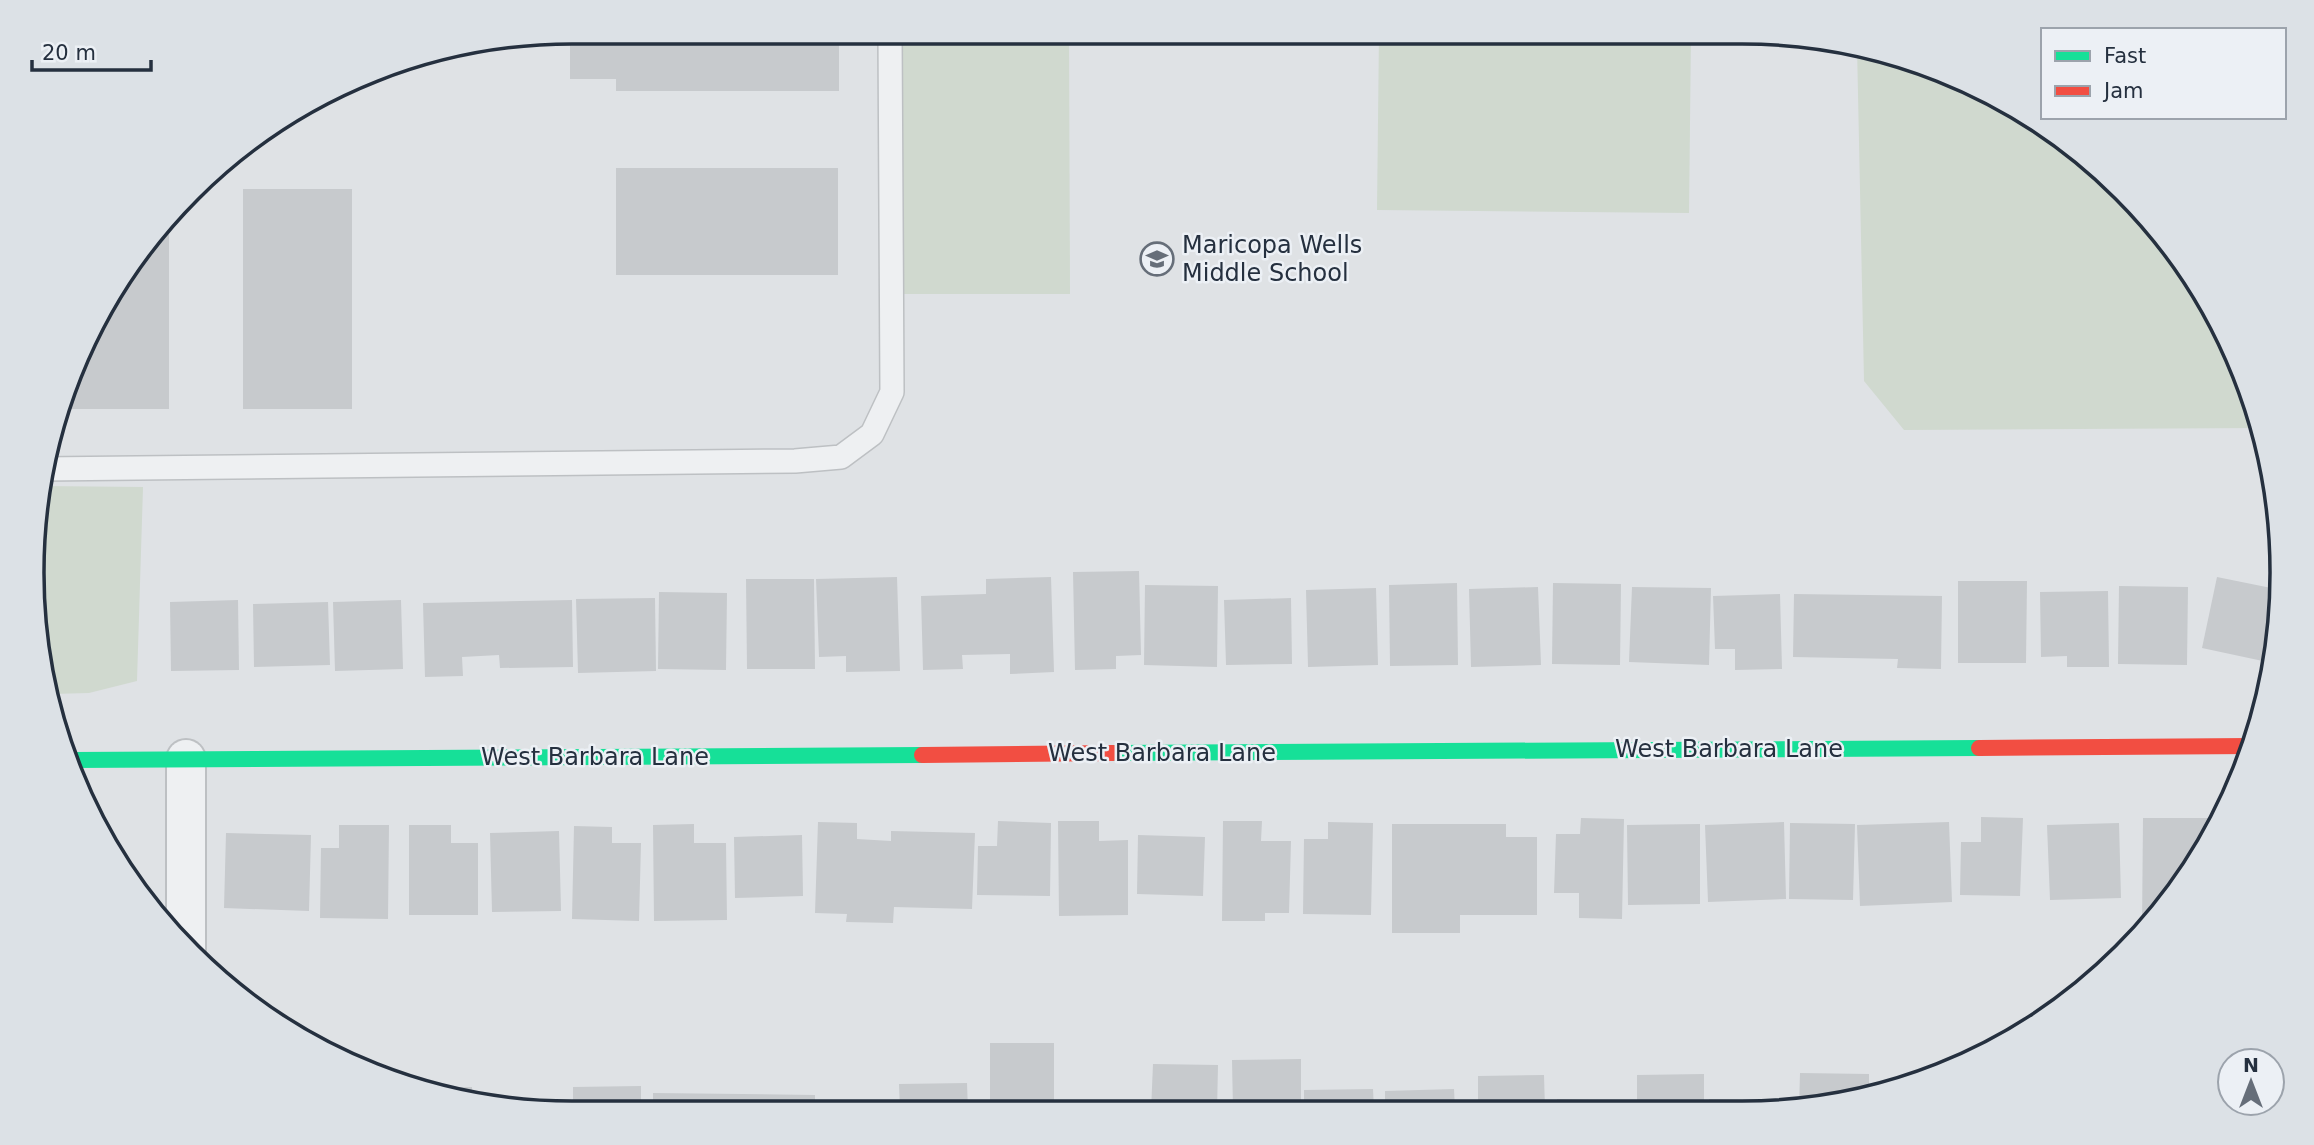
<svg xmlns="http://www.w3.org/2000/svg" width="2314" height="1145" font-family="'DejaVu Sans',sans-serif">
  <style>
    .green { fill: #d0d9cf }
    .building { fill: #c7cacd }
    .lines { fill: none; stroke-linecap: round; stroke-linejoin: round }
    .lane-casing { stroke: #bdc0c3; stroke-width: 26 }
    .street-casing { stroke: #bdc0c3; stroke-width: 42 }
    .lane { stroke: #eef0f2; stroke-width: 23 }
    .street { stroke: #eef0f2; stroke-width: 38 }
    .fast { stroke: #16e098; stroke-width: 16 }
    .jam { stroke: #f24e42; stroke-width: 16 }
    .labels { text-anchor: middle; stroke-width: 5; stroke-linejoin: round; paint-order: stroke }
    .poi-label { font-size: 24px; fill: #25303f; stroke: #ecf0f5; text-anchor: start }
    .street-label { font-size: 24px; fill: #25303f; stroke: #ecf0f5 }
    .rim { fill: none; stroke: #25303f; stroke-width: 3.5 }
  </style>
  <rect width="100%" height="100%" fill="#dfe2e5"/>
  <!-- green -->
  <g class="green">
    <polygon points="901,32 1069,32 1070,294 902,294"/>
    <polygon points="1379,32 1691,33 1689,213 1377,210"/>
    <path d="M1857,46C1884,50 1907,60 1933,69C2086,127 2222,265 2261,428L1904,430L1864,381Z"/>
    <polygon points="41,486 143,487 137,681 89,693 52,694 36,643"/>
  </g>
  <!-- building -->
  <g class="building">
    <polygon points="570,32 839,32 839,91 616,91 616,79 570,79"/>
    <rect x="616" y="168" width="222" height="107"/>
    <rect x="243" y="189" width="109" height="220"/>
    <polygon points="169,213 169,409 64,409 104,302"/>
    <polygon points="1139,571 1141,655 1116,656 1116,669 1075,670 1073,572"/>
    <polygon points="897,577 900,671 846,672 846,656 819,657 816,579"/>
    <polygon points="1051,577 1054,672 1010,674 1010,654 962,655 963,669 923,670 921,596 986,594 986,579"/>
    <polygon points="2217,577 2281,590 2281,607 2272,663 2202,648"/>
    <polygon points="746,579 814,579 815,669 747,669"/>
    <polygon points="1958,581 2027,581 2026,663 1958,663"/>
    <polygon points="1457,583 1458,665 1390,666 1389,585"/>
    <polygon points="1553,583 1621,584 1620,665 1552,664"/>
    <polygon points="1145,585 1218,586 1217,667 1144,665"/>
    <polygon points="2119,586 2188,587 2187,665 2118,664"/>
    <polygon points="1538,587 1541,665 1471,667 1469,589"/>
    <polygon points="1632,587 1711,588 1709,665 1629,662"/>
    <polygon points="1376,588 1378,665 1308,667 1306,590"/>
    <polygon points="2108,591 2109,667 2067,667 2067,656 2041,657 2040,592"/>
    <polygon points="659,592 727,593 726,670 658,669"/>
    <polygon points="1780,594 1782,669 1735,670 1735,649 1715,649 1713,596"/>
    <polygon points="1794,594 1942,596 1941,669 1897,668 1898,659 1793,657"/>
    <polygon points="655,598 656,671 578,673 576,599"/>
    <polygon points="1291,598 1292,664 1226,665 1224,600"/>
    <polygon points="238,600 239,670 171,671 170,602"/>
    <polygon points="401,600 403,669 335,671 333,602"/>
    <polygon points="572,600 573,667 500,668 499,655 462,657 463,676 425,677 423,603"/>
    <polygon points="328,602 330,665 254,667 253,604"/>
    <polygon points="102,810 102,833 87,811"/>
    <polygon points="1981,817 2023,818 2020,896 1960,895 1961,842 1981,842"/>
    <polygon points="1581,818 1624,819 1622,919 1579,918 1579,893 1554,893 1556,834 1580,834"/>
    <polygon points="2143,818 2211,818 2210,838 2170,902 2145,928 2142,928"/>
    <polygon points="998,821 1051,823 1050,896 977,895 978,846 997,846"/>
    <polygon points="1058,821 1099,821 1099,841 1128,840 1128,915 1059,916"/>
    <polygon points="1223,821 1262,821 1261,841 1291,841 1289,913 1265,913 1265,921 1222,921"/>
    <polygon points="818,822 857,823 857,839 891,841 891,831 975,833 972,909 894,907 893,923 846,922 847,914 815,913"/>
    <polygon points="1328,822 1373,823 1371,915 1303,914 1304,839 1328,839"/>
    <polygon points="1784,822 1786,899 1708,902 1705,825"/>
    <polygon points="1949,822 1952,902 1860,906 1857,825"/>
    <polygon points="1790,823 1855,824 1853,900 1789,899"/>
    <polygon points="2119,823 2121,898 2050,900 2047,825"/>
    <polygon points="694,824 694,843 726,843 727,920 654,921 653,825"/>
    <polygon points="1392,824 1506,824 1506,837 1537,837 1537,915 1460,915 1460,933 1392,933"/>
    <polygon points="1700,824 1700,904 1628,905 1627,825"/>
    <polygon points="339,825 389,825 388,919 320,918 321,848 339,848"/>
    <polygon points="409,825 451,825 451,843 478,843 478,915 409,915"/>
    <polygon points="574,826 612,827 612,843 641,843 639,921 572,919"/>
    <polygon points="559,831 561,911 492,912 490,833"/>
    <polygon points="226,833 311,835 309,911 224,908"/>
    <polygon points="802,835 803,896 735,898 734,837"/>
    <polygon points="1138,835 1205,837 1203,896 1137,894"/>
    <polygon points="990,1043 1054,1043 1054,1106 1127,1106 1127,1111 990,1111"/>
    <polygon points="1301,1059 1301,1110 1233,1110 1232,1060"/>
    <polygon points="1153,1064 1218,1065 1217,1111 1151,1111"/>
    <polygon points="1800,1073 1869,1074 1869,1094 1812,1109 1799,1109"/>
    <polygon points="1704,1074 1704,1109 1637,1109 1637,1075"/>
    <polygon points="1544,1075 1545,1110 1478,1110 1478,1076"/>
    <polygon points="967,1083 968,1111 900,1111 899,1084"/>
    <polygon points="641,1086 641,1112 573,1112 573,1087"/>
    <polygon points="472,1087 472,1102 433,1095 414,1088"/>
    <polygon points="1373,1089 1374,1110 1304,1110 1304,1090"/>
    <polygon points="1454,1089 1455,1110 1385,1110 1385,1091"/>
    <polygon points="653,1093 815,1095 815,1112 653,1112"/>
    <polygon points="1557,1099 1628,1101 1628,1109 1556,1110"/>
    <polygon points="1709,1099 1782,1100 1782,1109 1709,1109"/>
    <polygon points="888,1102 888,1111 817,1112 817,1104"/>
    <polygon points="497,1104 561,1104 561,1112 538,1112"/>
  </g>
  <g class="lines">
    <defs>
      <polyline id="lane" points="42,469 795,461 841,457 872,434 892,392 890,32"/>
      <polyline id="street" points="186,949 186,759"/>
    </defs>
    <!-- lane casing -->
    <use href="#lane" class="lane-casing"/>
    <!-- street casing -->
    <use href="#street" class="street-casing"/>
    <!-- lane -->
    <use href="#lane" class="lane"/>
    <!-- street -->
    <use href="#street" class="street"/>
    <!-- fast -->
    <g class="fast">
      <polyline points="1113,753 1979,748"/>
      <polyline points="72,760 922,755"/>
    </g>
    <!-- jam -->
    <g class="jam">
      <polyline points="1979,748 2251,746"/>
      <polyline points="922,755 1113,753"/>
    </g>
  </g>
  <!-- icons -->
  <defs>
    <symbol id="school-ring" viewBox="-11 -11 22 22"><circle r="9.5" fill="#ecf0f5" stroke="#666e79" stroke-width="1.5"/><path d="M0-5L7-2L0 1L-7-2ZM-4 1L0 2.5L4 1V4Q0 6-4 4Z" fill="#666e79"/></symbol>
  </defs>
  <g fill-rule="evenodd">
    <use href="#school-ring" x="1138" y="240" width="38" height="38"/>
  </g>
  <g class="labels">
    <!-- poi labels -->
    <g class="poi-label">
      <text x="1182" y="253">Maricopa Wells<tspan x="1182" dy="28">Middle School</tspan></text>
    </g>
    <!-- street labels -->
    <g class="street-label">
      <text x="1729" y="757">West Barbara Lane</text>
      <text x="1162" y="761">West Barbara Lane</text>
      <text x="595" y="765">West Barbara Lane</text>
    </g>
  </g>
  <!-- crop -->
  <path d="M0 0H2314V1145H0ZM572 44H1742A528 528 0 0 1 2270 572V573A528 528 0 0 1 1742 1101H572A528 528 0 0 1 44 573V572A528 528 0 0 1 572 44Z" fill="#dce1e6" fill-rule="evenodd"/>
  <path class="rim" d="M572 44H1742A528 528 0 0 1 2270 572V573A528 528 0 0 1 1742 1101H572A528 528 0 0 1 44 573V572A528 528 0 0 1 572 44Z"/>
  <!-- legend -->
  <rect x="2041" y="28" width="245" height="91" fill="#ecf0f5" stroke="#9ca3ac" stroke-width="2"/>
  <rect x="2055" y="51" width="35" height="10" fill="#16e098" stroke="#9ca3ac" stroke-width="2"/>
  <text x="2104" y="63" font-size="21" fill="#25303f">Fast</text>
  <rect x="2055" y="86" width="35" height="10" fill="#f24e42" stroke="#9ca3ac" stroke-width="2"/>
  <text x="2104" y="98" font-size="21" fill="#25303f">Jam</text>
  <!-- north arrow -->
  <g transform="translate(2251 1082)"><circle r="33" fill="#ecf0f5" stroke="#9ca3ac" stroke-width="2"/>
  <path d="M0-5L12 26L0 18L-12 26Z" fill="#666e79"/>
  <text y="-10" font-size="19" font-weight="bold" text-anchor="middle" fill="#25303f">N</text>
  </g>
  <!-- scale -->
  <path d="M32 60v10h119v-10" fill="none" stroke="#25303f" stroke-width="3.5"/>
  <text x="42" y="60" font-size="21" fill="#25303f" stroke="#ecf0f5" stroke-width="5" paint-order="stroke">20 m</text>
</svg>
